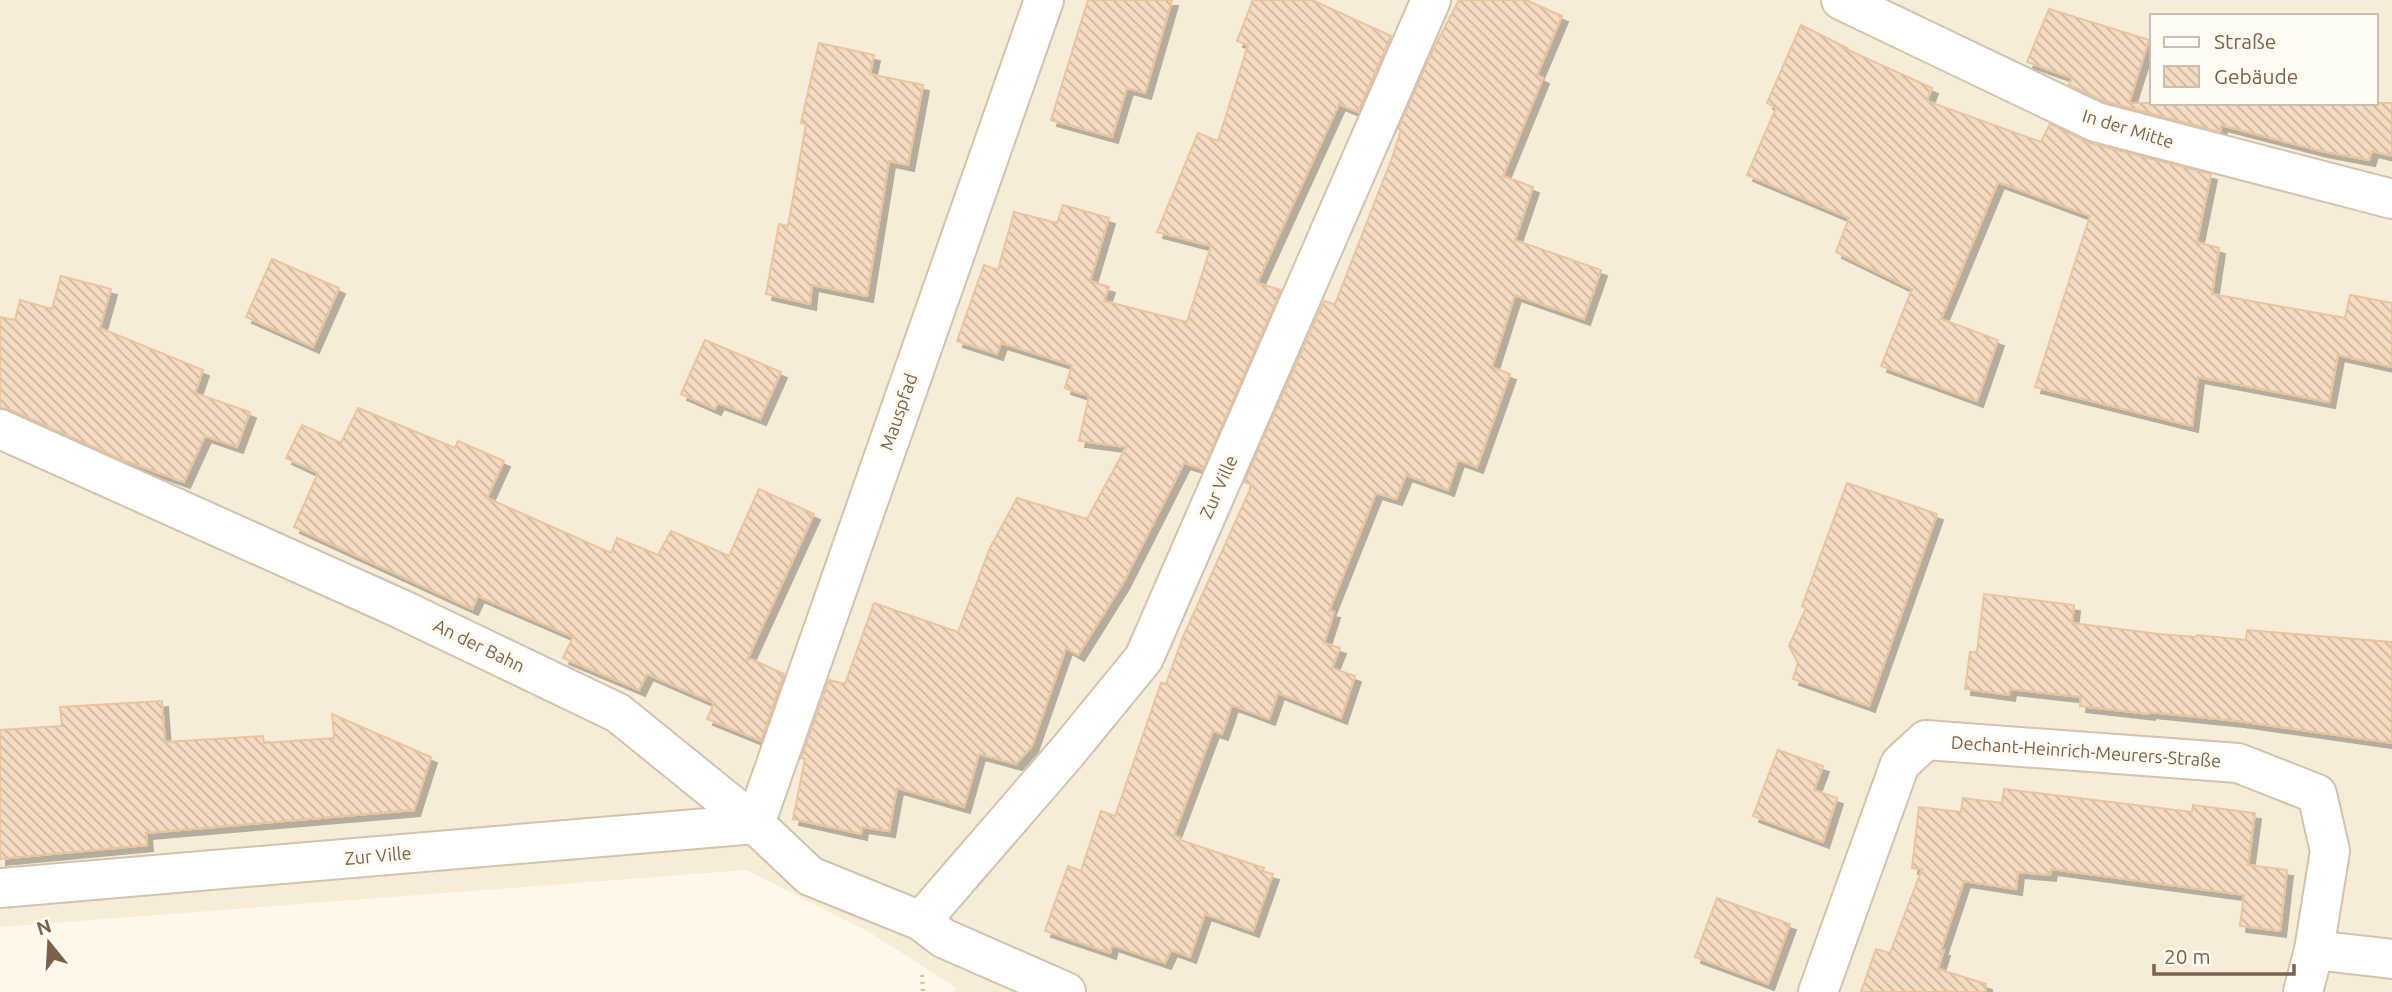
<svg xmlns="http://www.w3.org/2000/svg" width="2392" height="992" font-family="Ubuntu,sans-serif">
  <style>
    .residential { fill: #f6ecd8; fill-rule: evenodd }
    .building { fill: url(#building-back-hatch); stroke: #e9c49f; stroke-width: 2; filter: url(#shadow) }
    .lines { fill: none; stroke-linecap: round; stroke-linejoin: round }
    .minor-casing { stroke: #d2c2ae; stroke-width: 42 }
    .path { stroke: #dbbfa2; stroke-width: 4.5; stroke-dasharray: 2 5; stroke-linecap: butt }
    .minor { stroke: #fff; stroke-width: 38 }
    .labels { text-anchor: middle; stroke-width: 7; stroke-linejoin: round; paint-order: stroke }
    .street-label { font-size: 18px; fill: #7b624a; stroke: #fffbf2 }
  </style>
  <defs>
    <pattern id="building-back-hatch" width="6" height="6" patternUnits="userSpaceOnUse" patternTransform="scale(1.75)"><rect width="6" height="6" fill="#f5dbc0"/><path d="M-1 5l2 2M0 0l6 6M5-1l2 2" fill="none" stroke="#cbb59e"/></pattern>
    <filter id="shadow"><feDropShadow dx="6" dy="6" stdDeviation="0" flood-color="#0004"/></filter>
  </defs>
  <rect width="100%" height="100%" fill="#fef8ea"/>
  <!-- residential -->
  <path class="residential" d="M0,0H2392V992H954L955,987L869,932L746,870L0,927ZM2152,16H2376V103H2152Z"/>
  <!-- building -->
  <g class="building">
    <polygon points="1088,0 1172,0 1145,93 1127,88 1112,137 1051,120"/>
    <polygon points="1253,0 1312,0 1391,36 1358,112 1339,104 1257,283 1281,290 1203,469 1184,463 1123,583 1078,655 1066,648 1032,746 1016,764 979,754 964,807 897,788 889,831 862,827 861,834 793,819 805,759 801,758 829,680 845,684 874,603 958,632 990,548 1017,498 1087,519 1126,447 1079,441 1089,396 1065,388 1072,365 1001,343 997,354 957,341 984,265 998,270 1014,212 1057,223 1063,205 1109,218 1090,281 1109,287 1104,301 1187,322 1211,246 1157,232 1198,133 1218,141 1248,45 1237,41"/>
    <polygon points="1459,0 1526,0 1562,16 1537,75 1543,78 1503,176 1533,187 1515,240 1601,270 1584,319 1515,295 1492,367 1510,374 1477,467 1458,460 1448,490 1406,475 1396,499 1376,493 1329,611 1334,612 1324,643 1340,648 1332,668 1355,676 1341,718 1278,693 1269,719 1232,705 1222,734 1213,731 1174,835 1181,838 1180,840 1264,868 1262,871 1273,874 1253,931 1205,914 1190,957 1171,950 1165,963 1112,945 1110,953 1045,931 1068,866 1081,871 1101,811 1115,816 1161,683 1166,684 1183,637 1252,485 1244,482 1324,301 1335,304 1392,158 1401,130 1398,129 1431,54"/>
    <polygon points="2049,9 2149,40 2129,103 2392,103 2392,156 2372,151 2369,160 2321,151 2221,125 2220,132 2104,101 2069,85 2072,78 2027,62"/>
    <polygon points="1801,25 1847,48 1846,49 1932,88 1927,101 2041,142 2050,124 2090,143 2211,174 2197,242 2219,248 2212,294 2345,318 2350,295 2392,303 2392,367 2338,355 2329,402 2198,377 2192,426 2035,387 2090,216 1998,182 1941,319 1998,340 1977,401 1881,366 1912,289 1836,252 1849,218 1747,175 1776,108 1767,103"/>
    <polygon points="819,43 874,55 870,74 923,85 908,165 889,161 867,296 812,285 810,304 766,294 779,224 788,226 806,124 801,123"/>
    <polygon points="272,259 339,288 313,347 246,317"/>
    <polygon points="61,276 111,289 100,328 203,370 195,393 250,412 237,447 205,436 184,482 118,458 9,409 0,408 0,317 15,320 20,300 52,309"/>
    <polygon points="705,340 781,372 760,419 718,403 715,409 681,394"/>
    <polygon points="358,408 455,448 458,441 504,461 487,498 611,553 617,538 658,555 671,531 729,556 759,489 814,514 747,660 751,659 784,674 761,741 707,719 714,703 647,674 639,690 563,658 573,637 478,596 472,609 294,527 318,473 286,458 302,425 341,443"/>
    <polygon points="1847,483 1937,514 1869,706 1793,679 1798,663 1789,646 1806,608 1802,606"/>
    <polygon points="1984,594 2074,605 2072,623 2159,634 2196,637 2197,635 2246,640 2247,630 2392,642 2392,743 2238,721 2149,712 2149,714 2080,706 2081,697 2010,689 2009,695 1965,689 1970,652 1977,652"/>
    <polygon points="162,701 165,742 263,736 264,743 334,738 332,714 431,757 414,810 146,833 147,845 0,859 0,730 62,726 60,707"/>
    <polygon points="1778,750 1823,766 1814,790 1837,798 1823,842 1753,816"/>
    <polygon points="2004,789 2192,812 2193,805 2255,813 2248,865 2287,870 2280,931 2240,926 2244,895 2051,869 2050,875 2018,872 2016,889 1964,881 1941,950 1944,950 1938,969 1986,984 1985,992 1861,992 1876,949 1890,953 1922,869 1912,868 1919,807 1961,812 1963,798 2002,803"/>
    <polygon points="1717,898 1790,924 1768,984 1695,957"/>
  </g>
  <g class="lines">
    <defs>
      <g id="minor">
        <polyline points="1841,0 2096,122 2392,199"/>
        <polyline points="0,429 401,609 618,713 755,824 810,876 921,921 943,938 1066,992"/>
        <polyline points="755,824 1044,0"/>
        <polyline points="0,888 755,824"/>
        <polyline points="921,921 1068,751 1144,658 1431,0"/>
        <polyline points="2314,950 2392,959"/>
        <polyline points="1818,992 1900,764 1926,740 2238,763 2317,794 2330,851 2314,950 2303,992"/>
      </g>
    </defs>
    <!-- minor casing -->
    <use href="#minor" class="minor-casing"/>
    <!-- path -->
    <polyline class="path" points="922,975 923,992"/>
    <!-- minor -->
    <use href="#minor" class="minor"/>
  </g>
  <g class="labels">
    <!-- street labels -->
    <g class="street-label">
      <text transform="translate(2128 129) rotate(17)" y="6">In der Mitte</text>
      <text transform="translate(899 412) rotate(-71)" y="6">Mauspfad</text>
      <text transform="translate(1219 487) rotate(-66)" y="6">Zur Ville</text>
      <text transform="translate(479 646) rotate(26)" y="6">An der Bahn</text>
      <text transform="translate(2086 752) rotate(4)" y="6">Dechant-Heinrich-Meurers-Straße</text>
      <text transform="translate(378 856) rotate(-5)" y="6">Zur Ville</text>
    </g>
  </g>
  <!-- legend -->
  <rect x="2150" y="14" width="228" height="91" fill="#fffbf2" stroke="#cabeaf" stroke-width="2"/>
  <rect x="2164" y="37" width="35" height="10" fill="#ffffff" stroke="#cabeaf" stroke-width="2"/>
  <text x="2214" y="49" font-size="21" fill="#7b624a">Straße</text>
  <rect x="2164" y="66" width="35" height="21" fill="url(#building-back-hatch)" stroke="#cabeaf" stroke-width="2"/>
  <text x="2214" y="84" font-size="21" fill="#7b624a">Gebäude</text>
  <!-- north arrow -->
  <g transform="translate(49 943) rotate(342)" stroke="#fffbf2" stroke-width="5" paint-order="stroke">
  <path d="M0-5L12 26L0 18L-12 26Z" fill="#7b624a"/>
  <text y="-10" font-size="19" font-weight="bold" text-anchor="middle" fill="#7b624a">N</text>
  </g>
  <!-- scale -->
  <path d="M2154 964v10h140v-10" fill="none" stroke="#7b624a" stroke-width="3.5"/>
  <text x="2164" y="964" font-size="21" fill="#7b624a" stroke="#fffbf2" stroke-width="5" paint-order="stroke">20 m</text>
</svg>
